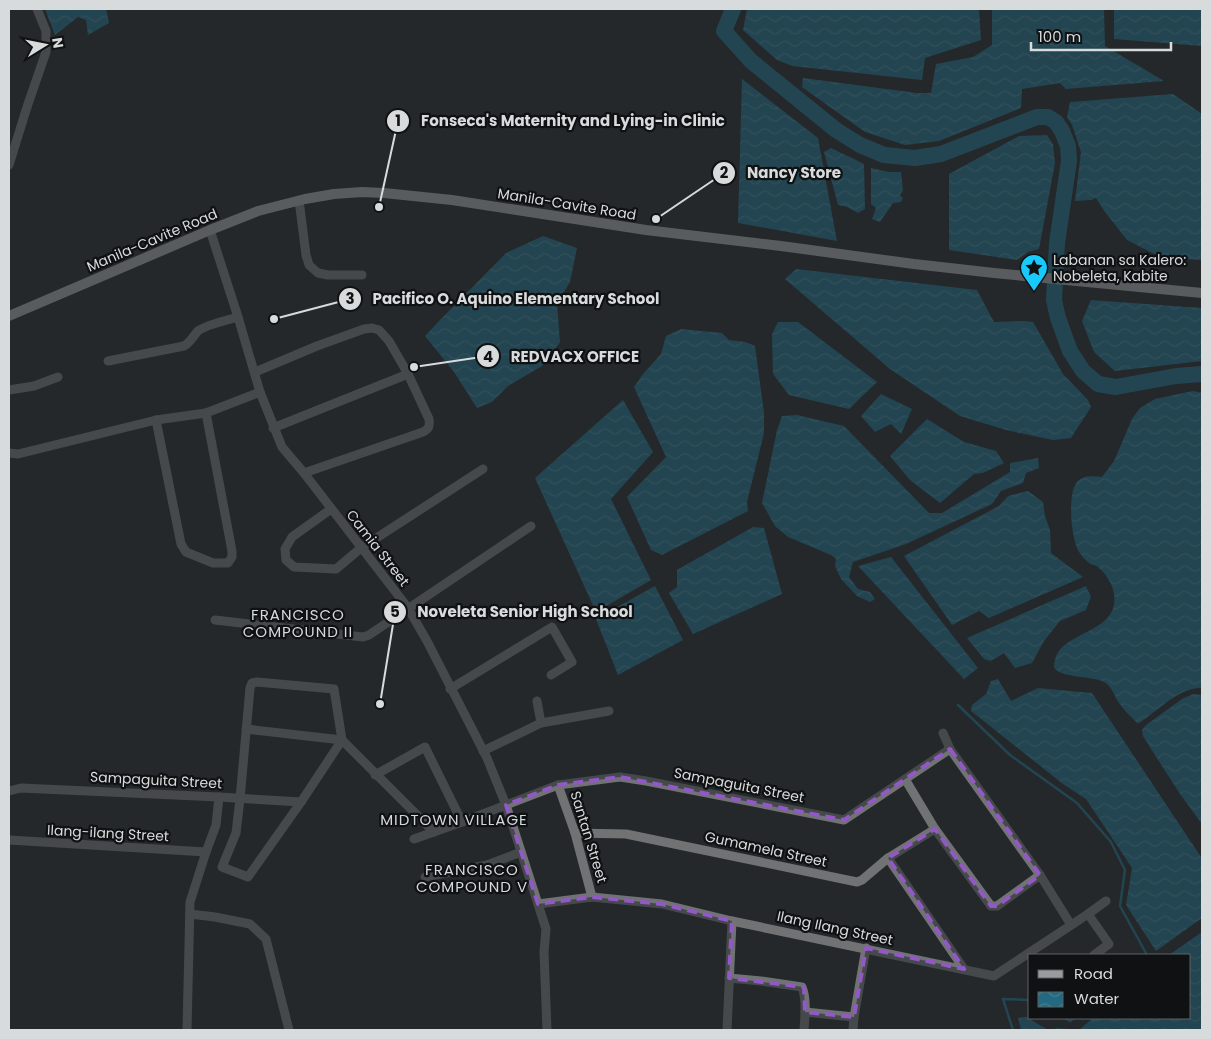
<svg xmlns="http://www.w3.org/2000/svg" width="1211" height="1039" font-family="Poppins,sans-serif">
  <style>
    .water { fill: url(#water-waves) }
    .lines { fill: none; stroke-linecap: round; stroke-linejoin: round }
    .stream { stroke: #226981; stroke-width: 2.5 }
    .river { stroke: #226981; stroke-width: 16 }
    .minor { stroke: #707273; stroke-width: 9 }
    .secondary { stroke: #999c9e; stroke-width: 10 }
    .marked { fill: none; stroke: #9258c6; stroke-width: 4; stroke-dasharray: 10 6; stroke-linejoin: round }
    .labels { text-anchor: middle; stroke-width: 4.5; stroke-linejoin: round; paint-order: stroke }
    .street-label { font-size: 14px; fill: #d8dbdc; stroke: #0f1112 }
    .poi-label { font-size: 14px; fill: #d8dbdc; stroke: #0f1112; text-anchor: start }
    .neighbourhood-label { font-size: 15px; letter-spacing: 1px; fill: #d3d9db; stroke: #0f1112 }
    .leader { fill: none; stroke: #d8dbdc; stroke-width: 2 }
    .callout-dot { fill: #d8dbdc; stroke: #0f1112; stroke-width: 2 }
    .mark-label { font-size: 15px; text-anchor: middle; font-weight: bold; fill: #111 }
    .callout-label { font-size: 15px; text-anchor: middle; font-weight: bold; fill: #d8dbdc; stroke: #0f1112; stroke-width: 4.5; stroke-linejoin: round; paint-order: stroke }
  </style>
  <defs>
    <pattern id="water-waves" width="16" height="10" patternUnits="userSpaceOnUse" patternTransform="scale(1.25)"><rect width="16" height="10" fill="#226981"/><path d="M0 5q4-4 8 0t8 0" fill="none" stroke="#417e92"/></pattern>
  </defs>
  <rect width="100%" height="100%" fill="#24282a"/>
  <!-- water -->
  <g class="water">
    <polygon points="45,9 106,9 109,23 88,35 86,20 78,17 55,35"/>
    <polygon points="747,9 979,9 981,40 925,58 922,80 792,66 777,60 743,30"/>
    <polygon points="992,9 1104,9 1105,46 1164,81 1066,89 1060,83 1022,89 1021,108 939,141 905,145 865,132 802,87 803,78 917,93 931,93 936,64 973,57 992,45"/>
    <polygon points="1114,9 1202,9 1202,46 1114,39"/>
    <polygon points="742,79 818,138 837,241 738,223"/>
    <polygon points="1173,94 1202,114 1202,260 1162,258 1127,240 1105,212 1096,198 1091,200 1075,201 1081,152 1072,125 1067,117 1070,102"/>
    <polygon points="1047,135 1053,144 1055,163 1039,249 1028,252 1017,260 949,250 949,174 1019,136"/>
    <polygon points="831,148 864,164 865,209 858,213 847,207 838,205 824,152"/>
    <polygon points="871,168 889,172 901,172 903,190 900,195 903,198 901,202 893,203 880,222 872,219 876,208 871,204"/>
    <polygon points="543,236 577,248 570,282 557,303 560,342 542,366 508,386 492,402 477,408 454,372 425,336 440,320 506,253"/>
    <polygon points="796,269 977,290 994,322 1024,321 1033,322 1063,374 1088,400 1091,407 1071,438 1053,440 1006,430 960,416 890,369 785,279"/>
    <polygon points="1091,300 1202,308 1202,361 1115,371 1094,352 1082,321"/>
    <polygon points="778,322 798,322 877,382 849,409 789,395 773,374 772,334"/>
    <polygon points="681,329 722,333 729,340 745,342 755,346 764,413 764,433 747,502 748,511 662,555 651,550 627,497 666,457 634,387 643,374 661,354 666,336"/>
    <path d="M1193,391L1202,393V688C1179,687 1158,711 1139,723H1137C1131,717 1124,710 1119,703C1114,696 1112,686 1104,682C1094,676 1058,678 1054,667C1054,664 1054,663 1055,660C1062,630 1120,634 1114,594C1113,585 1106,574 1099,568C1097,565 1092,565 1089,563C1085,560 1082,556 1079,552C1071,539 1067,494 1077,482C1083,475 1093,476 1102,477L1114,461L1132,419L1140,408L1155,399Z"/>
    <polygon points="881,394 912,409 901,434 891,424 875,432 861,416"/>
    <polygon points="623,400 653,452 611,499 651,580 596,612 535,478"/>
    <polygon points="797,415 844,426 929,513 942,513 1010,472 1010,463 1038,458 1039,468 1026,473 1023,483 1001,491 992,504 906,544 853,562 849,577 858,589 870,592 875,599 870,602 857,596 841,579 835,566 836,559 831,555 788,537 775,526 762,503 777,430 782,416"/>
    <polygon points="927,419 964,442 996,451 1004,463 983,473 974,474 940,503 910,480 890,456"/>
    <polygon points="1028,491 1043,502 1045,516 1050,530 1051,553 1083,577 989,618 979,611 952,625 904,556 999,506 1008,496"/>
    <polygon points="753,527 764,528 782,594 693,634 669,593 677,587 677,570"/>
    <polygon points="891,557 978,668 964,679 858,566"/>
    <polygon points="655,586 683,640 618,675 596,619"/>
    <polygon points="1086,586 1091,597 1086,610 1060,621 1044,641 1032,663 1015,668 1004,653 991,661 984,659 967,638"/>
    <polygon points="998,679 1011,701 1038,688 1092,693 1201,857 1202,858 1202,918 1156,951 1126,905 1132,868 1086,799 1063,784 971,711 972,705 986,694 991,681"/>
    <polygon points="1193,694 1202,695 1202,824 1180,794 1153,752 1143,736 1142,730 1146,725 1182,699"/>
    <polygon points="1202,932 1202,1030 1054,1030 1056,1028 1079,1030 1093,1018 1190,1018 1190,955 1169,955"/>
    <polygon points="1026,1017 1048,1030 1021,1030 1018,1018"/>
  </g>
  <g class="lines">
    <!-- stream -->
    <g class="stream">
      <polyline points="958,705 1010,755 1077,803 1111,842 1125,870 1120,906 1147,955"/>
      <polyline points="1064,1018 1070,1021 1074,1018"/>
      <polyline points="1013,1030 1003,999 1030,1000"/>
    </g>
    <!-- river -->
    <polyline class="river" points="733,9 724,31 751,61 836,130 860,145 884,155 915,158 941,154 1037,117 1048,117 1056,122 1062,131 1068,146 1069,161 1057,243 1054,300 1058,318 1070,351 1083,371 1098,384 1116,387 1176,376 1202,374"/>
    <!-- minor -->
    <g class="minor">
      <polyline points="9,165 27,107 46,52 46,31 37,9"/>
      <polyline points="299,200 306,255 309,265 318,273 328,275 362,275"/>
      <polyline points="210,230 238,317 260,392 282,447 304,473 408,608 427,641 487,758 506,805 546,929 544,952 547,1030"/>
      <path d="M108,361L184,346C191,342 193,336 198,331C205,325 228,320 238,317"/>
      <path d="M255,372L317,346L364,329L372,328L379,330L389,341L408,374L429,419C430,426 429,429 423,432L304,473"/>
      <polyline points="9,390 34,386 58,377"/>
      <polyline points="156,420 181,544 186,552 213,563 228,563 232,557 232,551 206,413"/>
      <polyline points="273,428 408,374"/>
      <polyline points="9,453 18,454 156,420 206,413 260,392"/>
      <polyline points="331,509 292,537 285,549 286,560 294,567 336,569 361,548 483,469"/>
      <polyline points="215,620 363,637 369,635 531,526"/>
      <polygon points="257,682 334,689 342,740 301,802 248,877 222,867 236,833 240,799 250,688 252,683"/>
      <polyline points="450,689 552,627 572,662 551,675"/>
      <polyline points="537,701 541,723"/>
      <polyline points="246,729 342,740"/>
      <polyline points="943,733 950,749 1040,875 1071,925"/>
      <polyline points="342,740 434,832"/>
      <polyline points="483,751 541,723 609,711"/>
      <polyline points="375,775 425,747 462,822"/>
      <polyline points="905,779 935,829 991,906 997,906 1040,875"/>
      <polyline points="558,785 575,833 592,897"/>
      <polyline points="9,791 21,788 219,797 301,802"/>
      <polyline points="575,833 626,834 857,882 862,880 888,858 935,829"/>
      <polyline points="414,839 462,822 558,785 620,777 646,781 844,820 950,749"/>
      <polyline points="9,840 206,852"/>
      <polyline points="888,858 964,969"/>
      <polyline points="425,877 487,865 521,852"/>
      <polyline points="538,904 592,897 662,904 732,921 994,976 1088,914 1106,901"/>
      <polyline points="190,914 215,917 250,924 266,939 289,1030"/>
      <polyline points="1088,914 1109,944 1094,955"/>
      <path d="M729,978L761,981L802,987C807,999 805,1017 804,1030"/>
      <polyline points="805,1012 854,1017"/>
      <polyline points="187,1030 190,902 206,852 216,825 219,797"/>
      <polyline points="727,1030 732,921"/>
      <polyline points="853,1030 854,1017 866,948"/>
    </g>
    <!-- secondary -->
    <polyline class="secondary" points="9,316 210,230 258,211 305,199 334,194 362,192 384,193 452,200 646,230 781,246 914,264 994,273 1202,293"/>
  </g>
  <!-- marked area -->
  <path d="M0 0H1211V1039H0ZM950,749L1040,875L997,906H991L935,829L888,858L964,969L866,948L854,1017L805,1012L804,987L729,978L732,921L662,904L592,897L538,904L506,805L558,785L620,777L844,820Z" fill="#24282a" fill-opacity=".55" fill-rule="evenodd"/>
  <path class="marked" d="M950,749L1040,875L997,906H991L935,829L888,858L964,969L866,948L854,1017L805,1012L804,987L729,978L732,921L662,904L592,897L538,904L506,805L558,785L620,777L844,820Z"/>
  <!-- icons -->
  <defs>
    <symbol id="sight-pin" viewBox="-11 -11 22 30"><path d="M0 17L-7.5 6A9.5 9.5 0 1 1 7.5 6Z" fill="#17cafb" stroke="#0f1112"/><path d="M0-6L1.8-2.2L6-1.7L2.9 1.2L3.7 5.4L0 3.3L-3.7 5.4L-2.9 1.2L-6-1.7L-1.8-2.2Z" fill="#111"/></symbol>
  </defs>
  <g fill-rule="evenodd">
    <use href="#sight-pin" x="1018" y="252" width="32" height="43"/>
  </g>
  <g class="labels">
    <!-- street labels -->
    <g class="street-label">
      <text transform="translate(567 204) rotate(9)" y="5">Manila-Cavite Road</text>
      <text transform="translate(152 240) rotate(-23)" y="5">Manila-Cavite Road</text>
      <text transform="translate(378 548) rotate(52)" y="5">Camia Street</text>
      <text transform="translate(156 780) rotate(3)" y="5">Sampaguita Street</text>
      <text transform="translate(739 785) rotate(11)" y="5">Sampaguita Street</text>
      <text transform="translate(108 833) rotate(3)" y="5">Ilang-ilang Street</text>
      <text transform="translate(589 837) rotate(73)" y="5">Santan Street</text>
      <text transform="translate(766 849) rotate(12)" y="5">Gumamela Street</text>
      <text transform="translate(835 928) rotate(12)" y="5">Ilang Ilang Street</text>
    </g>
    <!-- poi labels -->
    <g class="poi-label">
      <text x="1053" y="265">Labanan sa Kalero:<tspan x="1053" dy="16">Nobeleta, Kabite</tspan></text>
    </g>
    <!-- neighbourhood labels -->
    <g class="neighbourhood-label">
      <text x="298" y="620">FRANCISCO<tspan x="298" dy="17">COMPOUND II</tspan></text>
      <text x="454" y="825">MIDTOWN VILLAGE</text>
      <text x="472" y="875">FRANCISCO<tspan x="472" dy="17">COMPOUND V</tspan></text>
    </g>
  </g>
  <!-- callouts -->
  <path class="leader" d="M379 207L398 121M656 219L724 173M274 319L350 299M414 367L488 356M380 704L395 612"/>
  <g class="callout-dot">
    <circle cx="379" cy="207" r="5"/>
    <circle cx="656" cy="219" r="5"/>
    <circle cx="274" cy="319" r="5"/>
    <circle cx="414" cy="367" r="5"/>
    <circle cx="380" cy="704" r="5"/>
    <circle cx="398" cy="121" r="12"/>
    <circle cx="724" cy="173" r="12"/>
    <circle cx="350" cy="299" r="12"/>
    <circle cx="488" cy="356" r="12"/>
    <circle cx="395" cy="612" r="12"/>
  </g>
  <g class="mark-label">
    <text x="398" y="126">1</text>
    <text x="724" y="178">2</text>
    <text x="350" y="304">3</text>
    <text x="488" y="362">4</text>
    <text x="395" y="617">5</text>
  </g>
  <g class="callout-label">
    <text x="573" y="126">Fonseca's Maternity and Lying-in Clinic</text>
    <text x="794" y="178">Nancy Store</text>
    <text x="516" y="304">Pacifico O. Aquino Elementary School</text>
    <text x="575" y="362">REDVACX OFFICE</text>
    <text x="525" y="617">Noveleta Senior High School</text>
  </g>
  <!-- border -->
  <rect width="1211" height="1039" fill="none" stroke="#d8dbdc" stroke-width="20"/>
  <!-- legend -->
  <rect x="1028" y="954" width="162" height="65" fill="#0f1112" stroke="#5f6263"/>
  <rect x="1038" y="970" width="25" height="8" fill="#999c9e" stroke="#5f6263"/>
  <text x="1074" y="979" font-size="15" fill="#d8dbdc">Road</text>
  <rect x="1038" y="992" width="25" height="15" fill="url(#water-waves)" stroke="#5f6263"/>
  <text x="1074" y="1004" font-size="15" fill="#d8dbdc">Water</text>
  <!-- north arrow -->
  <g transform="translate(45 45) rotate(80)" stroke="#0f1112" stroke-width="4" paint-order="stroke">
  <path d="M0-4L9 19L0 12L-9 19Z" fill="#d8dbdc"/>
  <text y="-8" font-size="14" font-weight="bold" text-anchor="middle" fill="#d8dbdc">N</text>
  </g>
  <!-- scale -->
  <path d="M1031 42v8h140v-8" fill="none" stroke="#d8dbdc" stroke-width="2.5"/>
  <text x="1038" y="42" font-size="15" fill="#d8dbdc" stroke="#0f1112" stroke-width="4" paint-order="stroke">100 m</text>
</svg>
